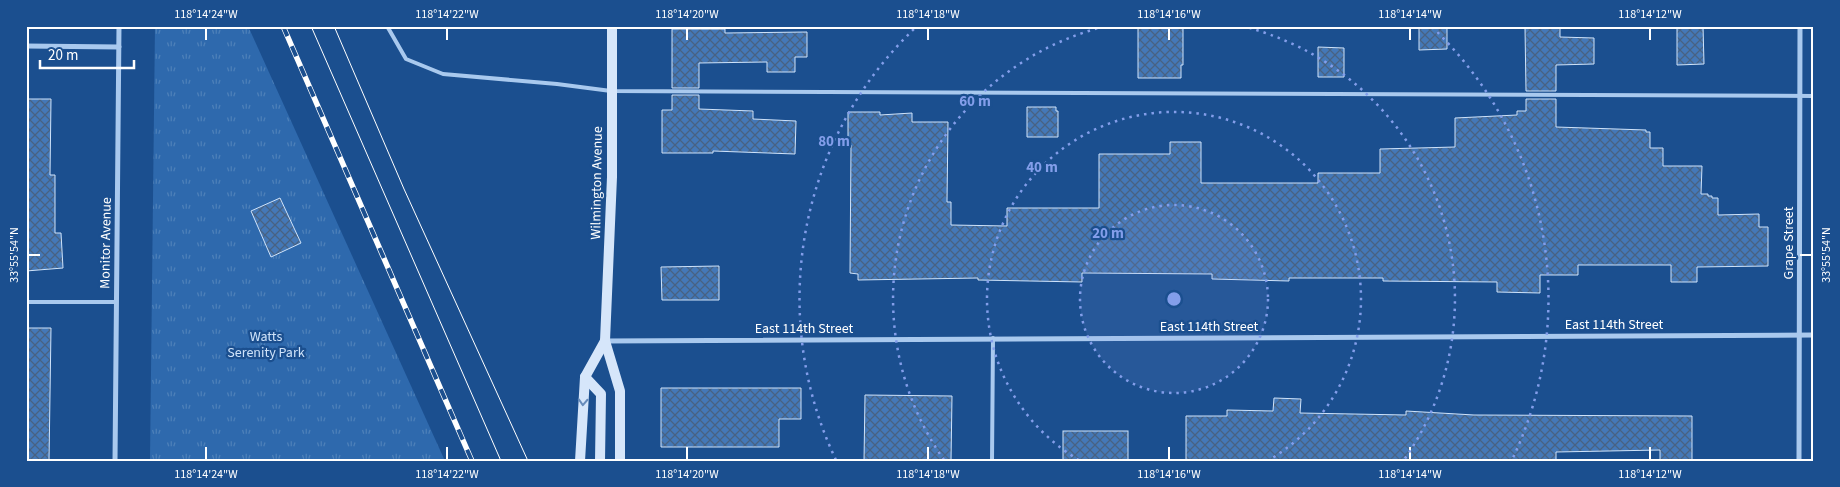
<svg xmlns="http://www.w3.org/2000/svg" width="1840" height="487" font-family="'Source Sans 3',sans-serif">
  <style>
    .park { fill: url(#park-tufts) }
    .building { fill: url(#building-cross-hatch); stroke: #cfe3fa }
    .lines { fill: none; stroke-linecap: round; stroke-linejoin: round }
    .service { stroke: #a9c9ee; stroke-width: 4 }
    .minor { stroke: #a9c9ee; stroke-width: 5 }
    .secondary { stroke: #d6e6fa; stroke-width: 10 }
    .tram { stroke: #fff; stroke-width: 1 }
    .rail-casing { stroke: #fff; stroke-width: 5.5 }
    .rail { stroke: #1b4f8f; stroke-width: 4; stroke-dasharray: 11; stroke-linecap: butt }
    .oneway { stroke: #668bba }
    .ticks { fill: none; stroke: #fff; stroke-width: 2 }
    .ring { fill: none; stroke: #839eea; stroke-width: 2.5; stroke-dasharray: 2.5 5 }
    .labels { text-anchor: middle; stroke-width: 4.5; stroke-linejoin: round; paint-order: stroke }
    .street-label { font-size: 14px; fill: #fff; stroke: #1b4f8f }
    .park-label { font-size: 14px; fill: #cfe3fa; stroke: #1b4f8f }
    .centre { fill: #839eea; stroke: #1b4f8f; stroke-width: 2.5 }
    .ring-label { font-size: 15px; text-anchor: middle; font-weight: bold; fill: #839eea; stroke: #1b4f8f; stroke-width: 4.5; stroke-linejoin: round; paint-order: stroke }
    .neatline { fill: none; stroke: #fff; stroke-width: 2 }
    .ticks-label { font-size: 12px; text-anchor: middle; fill: #fff }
  </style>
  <defs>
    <pattern id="park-tufts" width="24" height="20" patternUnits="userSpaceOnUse" patternTransform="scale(1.25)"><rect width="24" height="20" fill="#2e69ad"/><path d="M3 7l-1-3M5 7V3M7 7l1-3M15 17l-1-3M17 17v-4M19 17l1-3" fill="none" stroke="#4d80b9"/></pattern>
    <pattern id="building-cross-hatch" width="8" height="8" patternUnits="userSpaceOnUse" patternTransform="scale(1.25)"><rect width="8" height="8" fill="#4478b7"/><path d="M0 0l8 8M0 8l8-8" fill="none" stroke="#486282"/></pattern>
  </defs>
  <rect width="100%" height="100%" fill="#1b4f8f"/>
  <!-- park -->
  <polygon class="park" points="155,26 248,26 445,461 150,461"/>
  <!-- building -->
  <g class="building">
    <polygon points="1138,26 1183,26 1183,65 1181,65 1181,78 1138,78"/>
    <polygon points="1419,26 1447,26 1447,49 1419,50"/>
    <polygon points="1677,26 1703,26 1704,64 1677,65"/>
    <polygon points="1560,27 1560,37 1594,38 1594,64 1556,65 1556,91 1526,91 1525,28"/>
    <polygon points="672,29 725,29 725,33 807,32 807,57 795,57 795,72 767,72 767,62 699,63 699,88 672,88"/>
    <polygon points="1318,47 1344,48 1344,77 1318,77"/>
    <polygon points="672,95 699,95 699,109 753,111 753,119 796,121 795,154 713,151 713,153 662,153 662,110 672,110"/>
    <polygon points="26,99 51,99 50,175 55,175 55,233 61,233 63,268 26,271"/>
    <polygon points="1526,99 1556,99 1556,127 1646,130 1646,132 1650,132 1650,148 1663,148 1663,166 1702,166 1701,194 1708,194 1708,196 1712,196 1712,198 1718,198 1718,215 1759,214 1759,227 1768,227 1768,266 1697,267 1697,282 1671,282 1671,265 1578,265 1578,275 1540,275 1540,293 1497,292 1497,282 1383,281 1383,278 1289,278 1289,281 1212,279 1212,274 1082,273 1082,282 978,280 978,278 858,280 858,274 850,273 851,145 848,145 848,112 880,112 880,115 912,113 912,122 948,122 947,202 951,202 951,225 1007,226 1007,208 1099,208 1099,154 1170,154 1170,142 1201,142 1201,183 1318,183 1318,173 1380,173 1380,149 1455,147 1455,118 1517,115 1517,111 1526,111"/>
    <polygon points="1027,107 1056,107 1056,111 1058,111 1058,137 1027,137"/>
    <polygon points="280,198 301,243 271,257 251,211"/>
    <polygon points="719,266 719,300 662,300 661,267"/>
    <polygon points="26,328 51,328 49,461 26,461"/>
    <polygon points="661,388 801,388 801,419 779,419 779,447 661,447"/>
    <polygon points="865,395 952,396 951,461 864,461"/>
    <polygon points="1274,398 1301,399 1300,413 1406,415 1406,411 1474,415 1692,416 1692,461 1660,461 1660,450 1556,452 1556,461 1186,461 1186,416 1227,416 1227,410 1273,411"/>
    <rect x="1063" y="431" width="65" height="30"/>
  </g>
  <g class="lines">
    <!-- service -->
    <g class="service">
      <polyline points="387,26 406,59 443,74 557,84 611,91 1814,96"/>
      <polyline points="26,302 116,302"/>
      <polyline points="992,461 993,338"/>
    </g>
    <!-- minor -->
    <g class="minor">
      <polyline points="26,46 119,47"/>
      <polyline points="605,341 1814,335"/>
      <polyline points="115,461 119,26"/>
      <polyline points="1799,461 1800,26"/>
    </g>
    <!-- secondary -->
    <g class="secondary">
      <polyline points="612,26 612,177 605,341 620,391 620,461"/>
      <polyline points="585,377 601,394 600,461"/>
      <polyline points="580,461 585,377 605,341"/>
    </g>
    <!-- tram -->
    <g class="tram">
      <polyline points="311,26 501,461"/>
      <polyline points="334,26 404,189 528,461"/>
    </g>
    <defs>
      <polyline id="rail" points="283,26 472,461"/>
    </defs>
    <!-- rail casing -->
    <use href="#rail" class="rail-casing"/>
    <!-- rail -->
    <use href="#rail" class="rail"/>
  </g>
  <!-- one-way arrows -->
  <defs><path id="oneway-chevron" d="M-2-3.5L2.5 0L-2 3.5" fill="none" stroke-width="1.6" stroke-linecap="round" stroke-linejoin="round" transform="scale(1.25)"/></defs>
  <use class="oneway" href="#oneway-chevron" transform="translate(583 402) rotate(93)"/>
  <!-- ticks -->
  <path class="ticks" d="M206,28V40M447,28V40M687,28V40M928,28V40M1169,28V40M1410,28V40M1650,28V40M28,255H40M1800,255H1812M206,447V460M447,447V460M687,447V460M928,447V460M1169,447V460M1410,447V460M1650,447V460"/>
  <!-- distance rings -->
  <circle cx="1174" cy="299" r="94" fill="#839eea" fill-opacity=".12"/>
  <g class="ring">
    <circle cx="1174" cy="299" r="94"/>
    <path d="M1079 460A187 187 0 1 1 1269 460"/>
    <path d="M944 460A281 281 0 0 1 1106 26M1242 26A281 281 0 0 1 1404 460"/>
    <path d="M836 460A375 375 0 0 1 916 27M1432 27A375 375 0 0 1 1512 460"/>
  </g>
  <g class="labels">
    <!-- street labels -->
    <g class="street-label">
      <text transform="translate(596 183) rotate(-89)" y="5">Wilmington Avenue</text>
      <text transform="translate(105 243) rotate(-89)" y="5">Monitor Avenue</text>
      <text transform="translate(1788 243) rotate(-90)" y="5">Grape Street</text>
      <text x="1614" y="329">East 114th Street</text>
      <text x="1209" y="331">East 114th Street</text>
      <text x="804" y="333">East 114th Street</text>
    </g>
    <!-- park labels -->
    <g class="park-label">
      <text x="266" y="341">Watts<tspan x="266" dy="16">Serenity Park</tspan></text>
    </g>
  </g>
  <circle cx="1174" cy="299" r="8" class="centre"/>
  <g class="ring-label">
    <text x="975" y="106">60 m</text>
    <text x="834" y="146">80 m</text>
    <text x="1042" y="172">40 m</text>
    <text x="1108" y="238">20 m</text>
  </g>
  <!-- border -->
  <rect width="1840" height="487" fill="none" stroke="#1b4f8f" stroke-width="55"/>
  <!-- scale -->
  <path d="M40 60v8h94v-8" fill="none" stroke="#ffffff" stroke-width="2.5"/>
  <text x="48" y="60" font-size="15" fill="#ffffff" stroke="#1b4f8f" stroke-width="4" paint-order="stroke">20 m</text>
  <rect x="28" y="28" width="1784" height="432" class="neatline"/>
  <g class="ticks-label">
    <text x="206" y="18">118°14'24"W</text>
    <text x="447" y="18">118°14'22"W</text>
    <text x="687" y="18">118°14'20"W</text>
    <text x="928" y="18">118°14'18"W</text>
    <text x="1169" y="18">118°14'16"W</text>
    <text x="1410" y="18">118°14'14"W</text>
    <text x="1650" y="18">118°14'12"W</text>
    <text transform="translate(14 255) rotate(-90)" y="4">33°55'54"N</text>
    <text transform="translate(1826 255) rotate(-90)" y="4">33°55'54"N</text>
    <text x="206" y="478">118°14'24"W</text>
    <text x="447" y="478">118°14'22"W</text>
    <text x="687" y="478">118°14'20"W</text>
    <text x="928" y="478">118°14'18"W</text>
    <text x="1169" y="478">118°14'16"W</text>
    <text x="1410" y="478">118°14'14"W</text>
    <text x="1650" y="478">118°14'12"W</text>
  </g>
</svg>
